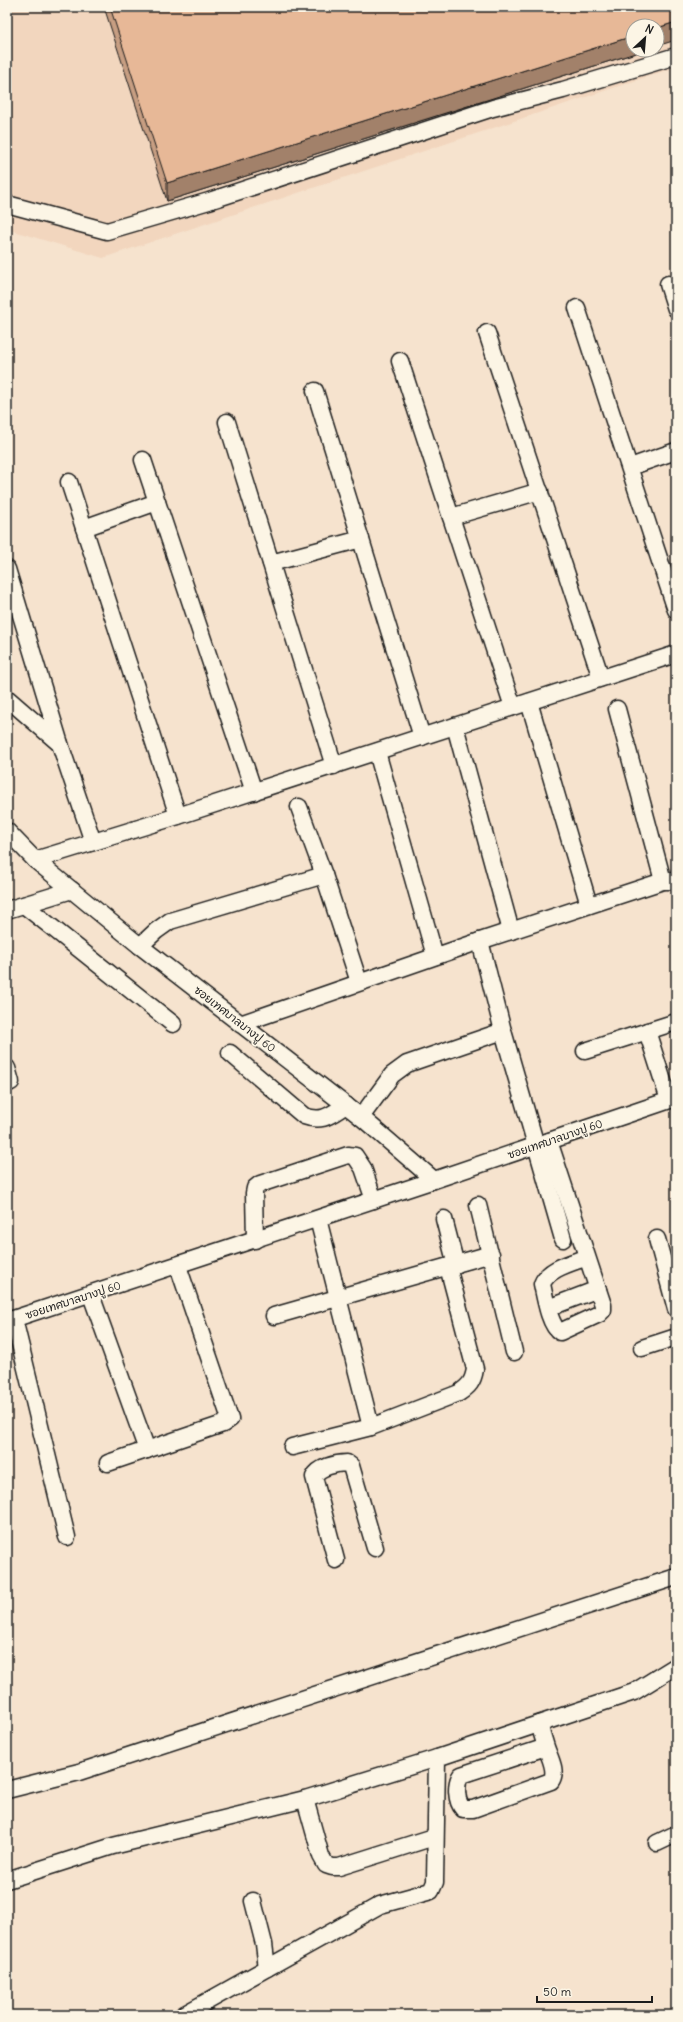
<svg xmlns="http://www.w3.org/2000/svg" width="683" height="2022" font-family="Delius,'Playpen Sans Thai',sans-serif">
  <style>
    .built { fill: #f2d6be; fill-rule: evenodd }
    .lines { fill: none; stroke-linecap: round; stroke-linejoin: round }
    .minor-casing { stroke: #1c1c1c; stroke-width: 19 }
    .minor { stroke: #fcf5e5; stroke-width: 16 }
    .wall { fill: #c79e82; stroke: #1c1c1c }
    .shaded-wall { fill: #a2816a; stroke: #1c1c1c }
    .building { fill: #e7b897; stroke: #1c1c1c }
    .labels { text-anchor: middle; stroke-width: 4; stroke-linejoin: round; paint-order: stroke }
    .street-label { font-size: 11px; fill: #1c1c1c; stroke: #fcf5e5 }
  </style>
  <rect width="100%" height="100%" fill="#f6e3ce"/>
  <filter id="ink" filterUnits="userSpaceOnUse"><feTurbulence type="fractalNoise" baseFrequency=".025" numOctaves="2"/><feDisplacementMap in="SourceGraphic" scale="8" xChannelSelector="R" yChannelSelector="G"/><feConvolveMatrix kernelMatrix="1 2 1 2 8 2 1 2 1" color-interpolation-filters="sRGB"/></filter>
  <g filter="url(#ink)">
    <!-- built -->
    <path class="built" d="M7,7H676V67L103,258L7,229ZM633,26H657V50H633Z"/>
    <g class="lines">
      <defs>
        <g id="minor">
          <polyline points="7,204 107,231 209,201 493,108 563,90 676,56"/>
          <polyline points="668,284 676,309"/>
          <polyline points="577,308 676,610"/>
          <polyline points="487,333 601,678"/>
          <polyline points="400,361 513,707"/>
          <polyline points="315,391 422,737"/>
          <polyline points="227,422 334,766"/>
          <polyline points="143,460 254,792"/>
          <polyline points="630,467 676,451"/>
          <polyline points="69,482 178,816"/>
          <polyline points="451,517 540,491"/>
          <polyline points="84,528 157,502"/>
          <polyline points="271,563 361,539"/>
          <polyline points="7,569 60,744 93,842"/>
          <polyline points="7,698 60,744"/>
          <polyline points="529,702 589,905"/>
          <polyline points="617,709 663,881"/>
          <polyline points="455,726 511,931"/>
          <polyline points="377,752 435,956"/>
          <polyline points="299,807 324,875 359,982"/>
          <polyline points="7,831 35,860 140,946 361,1117 434,1180 676,1098"/>
          <polyline points="35,860 178,816 676,654"/>
          <polyline points="24,905 173,1024"/>
          <polyline points="7,910 72,890"/>
          <polyline points="480,941 503,1031 563,1239"/>
          <polyline points="140,946 156,931 170,921 324,875"/>
          <polyline points="240,1024 480,941 663,881 676,881"/>
          <polyline points="647,1031 669,1100"/>
          <polyline points="585,1051 676,1022"/>
          <path d="M230,1053L304,1116C323,1123 330,1115 346,1105"/>
          <polyline points="7,1068 11,1082"/>
          <polyline points="361,1117 392,1075 407,1064 503,1031"/>
          <path d="M549,1141L603,1305V1310L599,1314L560,1332C549,1325 545,1297 542,1284C548,1268 572,1263 587,1257"/>
          <polyline points="478,1205 514,1352"/>
          <polyline points="318,1219 371,1427"/>
          <polyline points="444,1219 456,1265"/>
          <polyline points="657,1239 676,1309"/>
          <polyline points="255,1240 254,1193 255,1188 260,1184 348,1155 355,1156 363,1168 374,1200"/>
          <polyline points="91,1295 147,1450"/>
          <polyline points="548,1308 598,1289"/>
          <polyline points="274,1316 491,1254"/>
          <polyline points="14,1319 67,1537"/>
          <polyline points="7,1321 434,1180"/>
          <polyline points="642,1348 676,1337"/>
          <path d="M292,1447L371,1427L459,1393C469,1386 473,1382 475,1369L448,1267"/>
          <polyline points="108,1463 223,1424 230,1419 178,1266"/>
          <path d="M336,1560L314,1477C318,1467 337,1463 347,1463L351,1466L375,1548"/>
          <path d="M539,1724L546,1747L461,1775C455,1784 456,1801 463,1809H473L551,1781C558,1771 549,1757 546,1747"/>
          <polyline points="7,1790 79,1772 676,1577"/>
          <polyline points="305,1799 321,1856 326,1865 332,1867 339,1867 434,1837"/>
          <polyline points="657,1843 676,1834"/>
          <polyline points="7,1880 113,1846 305,1799 437,1758 634,1692 676,1666"/>
          <polyline points="253,1901 264,1944 267,1968"/>
          <polyline points="183,2015 380,1905 431,1891 435,1882 437,1758"/>
        </g>
      </defs>
      <!-- minor casing -->
      <use href="#minor" class="minor-casing"/>
      <!-- minor -->
      <use href="#minor" class="minor"/>
    </g>
    <!-- wall -->
    <polygon class="wall" points="104,7 676,7 633,50 645,50 167,201"/>
    <!-- shaded-wall -->
    <g class="shaded-wall">
      <polygon points="676,22 676,40 657,46 657,28"/>
      <polygon points="633,36 633,50 645,50 167,201 167,183"/>
    </g>
    <!-- building -->
    <polygon class="building" points="110,7 676,7 676,22 657,28 657,26 633,26 633,36 167,183"/>
  </g>
  <g class="labels">
    <!-- street labels -->
    <g class="street-label">
      <text transform="translate(235 1019) rotate(38)" y="4">ซอยเทศบาลบางปู 60</text>
      <text transform="translate(555 1139) rotate(-19)" y="4">ซอยเทศบาลบางปู 60</text>
      <text transform="translate(73 1300) rotate(-18)" y="4">ซอยเทศบาลบางปู 60</text>
    </g>
  </g>
  <!-- margin -->
  <rect width="683" height="2022" fill="none" stroke="#fcf5e5" stroke-width="24"/>
  <rect x="12" y="12" width="659" height="1998" fill="none" stroke="#1c1c1c" stroke-width="1.5" filter="url(#ink)"/>
  <!-- north arrow -->
  <g transform="translate(645 38) rotate(26)"><circle r="19" fill="#fcf5e5" stroke="#a29e95"/>
  <path d="M0-3L7 15L0 10L-7 15Z" fill="#1c1c1c"/>
  <text y="-6" font-size="11" font-weight="bold" text-anchor="middle" fill="#1c1c1c">N</text>
  </g>
  <!-- scale -->
  <path d="M537 1996v6h115v-6" fill="none" stroke="#1c1c1c" stroke-width="2"/>
  <text x="543" y="1996" font-size="12" fill="#1c1c1c" stroke="#fcf5e5" stroke-width="3" paint-order="stroke">50 m</text>
</svg>
